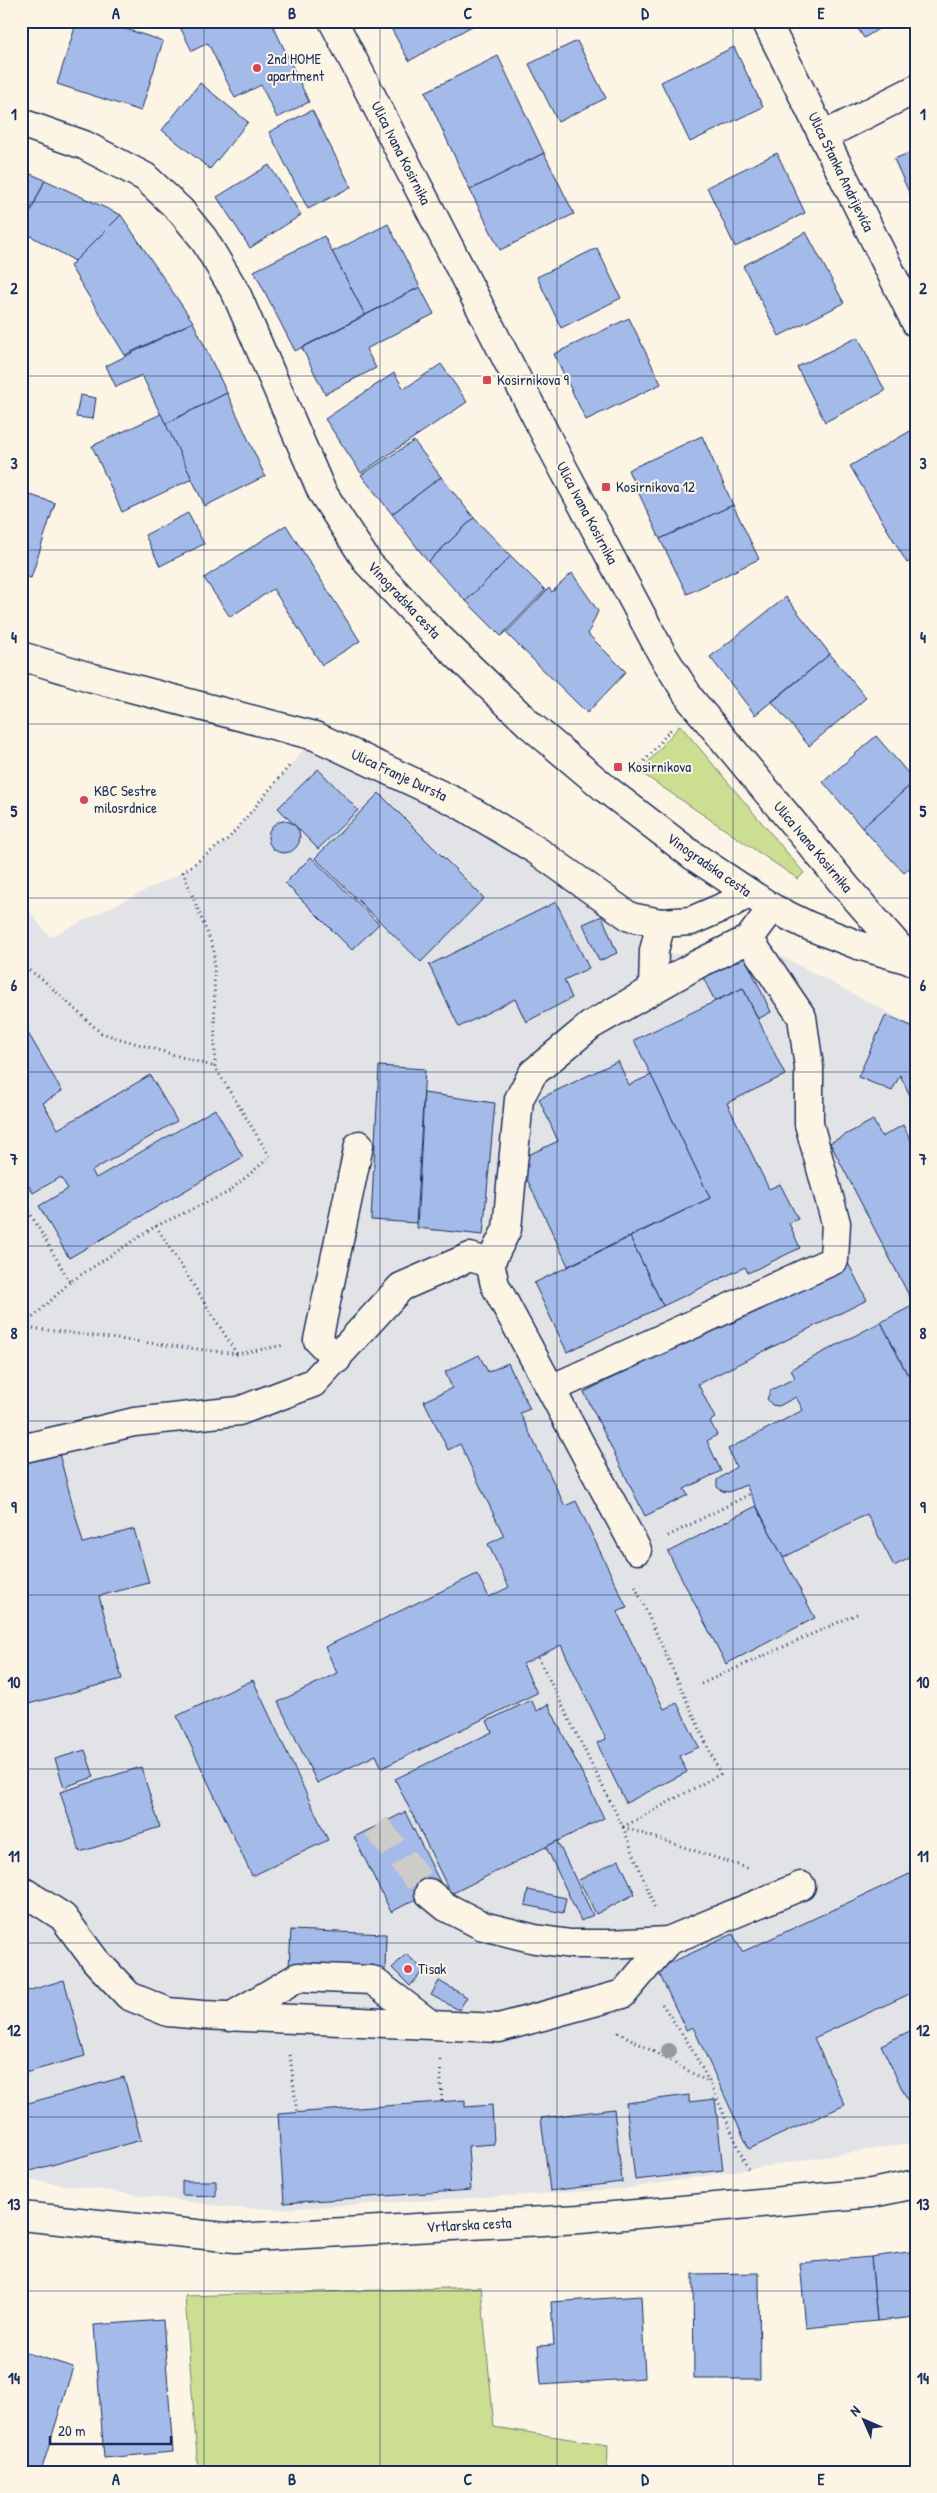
<svg xmlns="http://www.w3.org/2000/svg" width="937" height="2493" font-family="'Patrick Hand',sans-serif">
  <style>
    .built { fill: #e2e3e6 }
    .green { fill: #ccde92; stroke: #748678 }
    .building { fill: #a4bae8; stroke: #1b2f5e }
    .lines { fill: none; stroke-linecap: round; stroke-linejoin: round }
    .minor-tunnel { stroke: #cfcdca; stroke-width: 28; stroke-dasharray: 28 14; stroke-linecap: butt }
    .minor-casing { stroke: #1b2f5e; stroke-width: 31 }
    .path { stroke: #1b2f5e; stroke-width: 3; stroke-dasharray: 1 4; stroke-linecap: butt }
    .minor { stroke: #fcf5e5; stroke-width: 28 }
    .tree { fill: #949ba0 }
    .grid { fill: none; stroke: #1b2f5e; stroke-width: 1; stroke-opacity: 0.55 }
    .poi-dot { fill: #d1495b; stroke: #fcf5e5; stroke-width: 2 }
    .labels { text-anchor: middle; stroke-width: 4; stroke-linejoin: round; paint-order: stroke }
    .poi-label { font-size: 15px; fill: #1b2f5e; stroke: #fcf5e5; text-anchor: start }
    .street-label { font-size: 15px; fill: #1b2f5e; stroke: #fcf5e5 }
    .neatline { fill: none; stroke: #1b2f5e; stroke-width: 2 }
    .grid-label { font-size: 16px; text-anchor: middle; font-weight: bold; fill: #1b2f5e }
  </style>
  <rect width="100%" height="100%" fill="#fcf5e5"/>
  <filter id="ink" filterUnits="userSpaceOnUse"><feTurbulence type="fractalNoise" baseFrequency=".02" numOctaves="2"/><feDisplacementMap in="SourceGraphic" scale="10" xChannelSelector="R" yChannelSelector="G"/><feConvolveMatrix kernelMatrix="1 2 1 2 8 2 1 2 1" color-interpolation-filters="sRGB"/></filter>
  <g filter="url(#ink)">
    <!-- built -->
    <polygon class="built" points="315,736 607,901 654,951 692,956 735,936 783,957 916,1027 916,2142 624,2189 283,2209 234,2208 21,2179 21,901 50,937 183,872 229,838"/>
    <!-- green -->
    <g class="green">
      <polygon points="680,725 804,873 798,879 640,772"/>
      <polygon points="481,2287 494,2427 608,2445 607,2472 198,2472 185,2296"/>
    </g>
    <!-- building -->
    <g class="building">
      <polygon points="77,21 101,21 163,41 141,111 57,84"/>
      <polygon points="177,21 271,21 309,102 277,118 261,85 235,98 208,43 192,51"/>
      <polygon points="387,21 481,21 409,61"/>
      <polygon points="853,21 891,21 864,38"/>
      <polygon points="577,41 606,98 558,122 529,64"/>
      <polygon points="734,47 763,107 690,142 661,82"/>
      <polygon points="498,56 544,153 470,190 425,92"/>
      <polygon points="200,83 248,122 210,169 162,130"/>
      <polygon points="312,110 351,187 308,209 269,132"/>
      <polygon points="916,150 916,208 894,159"/>
      <polygon points="544,153 574,214 500,250 470,190"/>
      <polygon points="777,153 805,213 735,247 707,187"/>
      <polygon points="269,165 301,215 250,248 217,197"/>
      <polygon points="21,170 45,180 21,232"/>
      <polygon points="45,180 121,215 75,261 22,231"/>
      <polygon points="121,215 193,322 125,355 70,266"/>
      <polygon points="388,224 420,287 365,315 332,252"/>
      <polygon points="806,232 844,303 779,336 743,266"/>
      <polygon points="324,236 365,315 295,351 254,271"/>
      <polygon points="597,248 621,298 561,328 537,277"/>
      <polygon points="420,287 434,314 366,349 376,368 325,394 302,348"/>
      <polygon points="629,318 661,384 586,420 554,354"/>
      <polygon points="193,322 227,393 165,424 142,375 116,387 106,366"/>
      <polygon points="858,337 885,391 825,422 797,367"/>
      <polygon points="441,364 467,402 361,473 325,419 394,373 404,389"/>
      <polygon points="227,393 265,476 205,506 165,424"/>
      <polygon points="80,395 96,398 93,419 76,417"/>
      <polygon points="161,414 192,479 122,512 92,446"/>
      <polygon points="912,430 916,437 916,558 907,563 850,466"/>
      <polygon points="702,436 733,505 660,539 628,470"/>
      <polygon points="414,441 441,477 392,514 361,475"/>
      <polygon points="441,477 474,518 428,562 392,514"/>
      <polygon points="21,492 55,503 31,578 21,575"/>
      <polygon points="733,505 759,559 687,594 660,539"/>
      <polygon points="188,513 204,544 160,566 145,535"/>
      <polygon points="474,518 511,556 466,601 428,562"/>
      <polygon points="286,525 360,641 322,665 273,589 230,617 204,578"/>
      <polygon points="511,556 545,590 501,636 466,601"/>
      <polygon points="572,573 598,611 588,634 626,672 587,713 506,633 549,588 552,592"/>
      <polygon points="786,597 830,654 755,715 710,657"/>
      <polygon points="830,654 866,698 809,746 772,702"/>
      <polygon points="876,736 915,781 862,828 823,782"/>
      <polygon points="318,769 358,810 318,849 278,808"/>
      <polygon points="915,781 916,862 904,873 862,828"/>
      <polygon points="379,793 484,898 421,962 315,858"/>
      <circle cx="284" cy="837" r="16"/>
      <polygon points="311,857 379,924 352,950 285,883"/>
      <polygon points="556,902 589,968 564,980 572,998 526,1022 515,999 459,1027 429,965"/>
      <polygon points="602,916 617,953 599,961 583,924"/>
      <polygon points="735,936 771,1012 758,1019 743,988 715,1001 692,956"/>
      <polygon points="743,988 785,1075 727,1103 769,1189 780,1184 798,1219 789,1223 800,1248 748,1273 745,1267 663,1306 630,1237 710,1198 634,1040"/>
      <polygon points="886,1015 916,1028 916,1108 900,1075 892,1091 858,1077"/>
      <polygon points="21,1021 62,1091 43,1103 58,1129 150,1075 177,1121 92,1171 96,1178 215,1109 243,1157 69,1258 39,1206 68,1189 61,1177 33,1193 21,1173"/>
      <polygon points="618,1061 629,1085 651,1075 710,1198 568,1266 518,1160 558,1141 539,1099"/>
      <polygon points="379,1066 425,1069 416,1223 371,1220"/>
      <polygon points="424,1093 495,1103 483,1235 417,1228"/>
      <polygon points="873,1120 882,1137 903,1125 916,1150 916,1370 907,1374 881,1322 914,1305 830,1143"/>
      <polygon points="630,1237 663,1306 567,1352 534,1283"/>
      <polygon points="847,1261 867,1300 698,1384 715,1418 710,1421 717,1435 707,1441 721,1471 684,1489 688,1495 645,1516 584,1392"/>
      <polygon points="881,1322 907,1374 916,1370 916,1555 894,1566 867,1514 783,1558 746,1485 729,1492 722,1491 717,1487 717,1480 736,1467 728,1449 803,1410 796,1397 779,1406 772,1405 767,1399 771,1390 795,1378 791,1369"/>
      <polygon points="479,1355 488,1372 508,1363 530,1409 520,1413 565,1506 576,1501 627,1608 617,1612 664,1709 677,1703 699,1747 679,1756 687,1772 626,1803 597,1743 606,1739 561,1645 523,1664 537,1693 382,1768 376,1755 317,1783 278,1702 337,1673 325,1647 477,1574 489,1597 509,1587 488,1544 504,1536 460,1444 448,1450 424,1401 452,1388 445,1372"/>
      <polygon points="58,1450 83,1543 134,1529 149,1583 99,1596 122,1679 21,1706 21,1460"/>
      <polygon points="756,1506 815,1618 726,1664 668,1552"/>
      <polygon points="253,1680 328,1840 252,1876 177,1716"/>
      <polygon points="531,1700 537,1711 548,1704 604,1818 451,1894 395,1779 492,1732 487,1721"/>
      <polygon points="85,1750 94,1777 64,1787 55,1759"/>
      <polygon points="141,1767 160,1827 80,1852 60,1792"/>
      <polygon points="405,1812 442,1886 391,1912 354,1837"/>
      <polygon points="557,1841 593,1915 581,1921 546,1847"/>
      <polygon points="619,1860 635,1894 596,1914 579,1880"/>
      <polygon points="916,1871 916,1991 814,2038 845,2105 749,2149 693,2027 686,2030 657,1969 733,1934 742,1952"/>
      <polygon points="528,1890 566,1898 563,1913 525,1905"/>
      <polygon points="291,1930 386,1934 385,1971 289,1967"/>
      <polygon points="406,1954 424,1970 410,1986 392,1968"/>
      <polygon points="64,1980 85,2056 21,2074 21,1993"/>
      <polygon points="439,1981 467,1997 459,2010 431,1995"/>
      <polygon points="916,2028 916,2118 881,2045"/>
      <polygon points="124,2077 141,2140 23,2173 21,2105"/>
      <polygon points="689,2095 689,2102 715,2099 723,2170 635,2180 626,2103"/>
      <polygon points="465,2100 465,2107 492,2105 494,2144 468,2146 471,2190 284,2203 278,2114"/>
      <polygon points="614,2109 622,2182 550,2191 541,2118"/>
      <polygon points="182,2181 216,2181 216,2196 182,2195"/>
      <polygon points="916,2251 916,2317 877,2321 871,2257"/>
      <polygon points="871,2257 877,2321 806,2328 800,2263"/>
      <polygon points="759,2273 760,2379 694,2379 693,2274"/>
      <polygon points="641,2296 645,2378 541,2385 538,2346 554,2345 551,2302"/>
      <polygon points="163,2320 173,2452 104,2458 94,2325"/>
      <polygon points="21,2351 73,2367 41,2472 21,2472"/>
    </g>
    <g class="lines">
      <!-- minor-tunnel -->
      <polyline class="minor-tunnel" points="376,1826 429,1893"/>
      <defs>
        <g id="minor">
          <polyline points="333,21 555,453 662,654 691,700 847,888 911,961"/>
          <polyline points="766,21 916,323"/>
          <polyline points="21,123 84,145 145,177 181,211 203,238 236,293 322,492 368,563 432,631 529,724 606,789 692,855 772,908 809,926 858,945 910,960"/>
          <polyline points="823,136 916,89"/>
          <polyline points="21,656 93,678 315,736 458,803 536,850 630,917 661,923 691,921 728,905 749,893"/>
          <polyline points="653,989 654,951 661,923"/>
          <polyline points="490,1263 495,1285 637,1550"/>
          <polyline points="337,1359 318,1340 359,1145"/>
          <polyline points="551,1389 834,1260 836,1223 809,1124 809,1067 802,1017 749,939"/>
          <polyline points="21,1449 134,1422 239,1411 313,1383 401,1287 470,1257 490,1263 507,1229 519,1099 533,1073 591,1025 696,965 749,939 772,908"/>
          <polyline points="21,1890 63,1917 95,1960 129,1996 168,2012 202,2015 499,2028 623,1994 668,1941"/>
          <polyline points="429,1893 446,1907 483,1926 535,1939 571,1944 608,1944 668,1941 801,1886"/>
          <polyline points="230,2017 298,1977 372,1980 430,2024"/>
          <polyline points="21,2216 235,2238 580,2219 872,2193 916,2184"/>
        </g>
      </defs>
      <!-- minor casing -->
      <use href="#minor" class="minor-casing"/>
      <!-- path -->
      <g class="path">
        <polyline points="638,769 671,729"/>
        <polyline points="21,965 42,979 101,1033 215,1067"/>
        <polyline points="21,1198 70,1282 156,1226 227,1193 270,1157 215,1067 214,950 183,872 229,838 290,765"/>
        <polyline points="156,1226 237,1354"/>
        <polyline points="23,1327 237,1354 285,1345"/>
        <polyline points="22,1328 70,1282"/>
        <polyline points="668,1536 750,1494"/>
        <polyline points="538,1657 623,1827 655,1908"/>
        <polyline points="701,1684 859,1613"/>
        <polyline points="623,1827 720,1774 634,1584"/>
        <polyline points="623,1827 750,1869"/>
        <polyline points="662,2004 689,2044 710,2083 748,2169"/>
        <polyline points="618,2032 710,2083"/>
        <polyline points="290,2055 297,2113"/>
        <polyline points="440,2060 442,2102"/>
      </g>
      <!-- minor -->
      <use href="#minor" class="minor"/>
    </g>
    <!-- trees -->
    <circle class="tree" cx="669" cy="2051" r="8"/>
  </g>
  <!-- grid -->
  <path class="grid" d="M204,21V2472M380,21V2472M557,21V2472M733,21V2472M21,202H916M21,376H916M21,550H916M21,724H916M21,898H916M21,1072H916M21,1246H916M21,1421H916M21,1595H916M21,1769H916M21,1943H916M21,2117H916M21,2291H916"/>
  <!-- markers -->
  <g class="poi-dot">
    <circle cx="257" cy="68" r="5"/>
    <rect x="482" y="375" width="10" height="10" rx="2.5"/>
    <rect x="601" y="482" width="10" height="10" rx="2.5"/>
    <rect x="613" y="762" width="10" height="10" rx="2.5"/>
    <circle cx="84" cy="800" r="5"/>
    <circle cx="408" cy="1969" r="5"/>
  </g>
  <g class="labels">
    <!-- poi labels -->
    <g class="poi-label">
      <text x="267" y="64">2nd HOME<tspan x="267" dy="17">apartment</tspan></text>
      <text x="497" y="385">Kosirnikova 9</text>
      <text x="616" y="492">Kosirnikova 12</text>
      <text x="628" y="772">Kosirnikova</text>
      <text x="94" y="796">KBC Sestre<tspan x="94" dy="17">milosrdnice</tspan></text>
      <text x="418" y="1974">Tisak</text>
    </g>
    <!-- street labels -->
    <g class="street-label">
      <text transform="translate(401 153) rotate(63)" y="5">Ulica Ivana Kosirnika</text>
      <text transform="translate(841 172) rotate(64)" y="5">Ulica Stanka Andrijevića</text>
      <text transform="translate(587 513) rotate(62)" y="5">Ulica Ivana Kosirnika</text>
      <text transform="translate(404 600) rotate(47)" y="5">Vinogradska cesta</text>
      <text transform="translate(399 775) rotate(25)" y="5">Ulica Franje Dursta</text>
      <text transform="translate(813 847) rotate(50)" y="5">Ulica Ivana Kosirnika</text>
      <text transform="translate(709 865) rotate(35)" y="5">Vinogradska cesta</text>
      <text transform="translate(469 2225) rotate(-3)" y="5">Vrtlarska cesta</text>
    </g>
  </g>
  <!-- margin -->
  <rect width="937" height="2493" fill="none" stroke="#fcf5e5" stroke-width="55"/>
  <!-- north arrow -->
  <g transform="translate(864 2420) rotate(315)" stroke="#fcf5e5" stroke-width="4" paint-order="stroke">
  <path d="M0-4L9 19L0 12L-9 19Z" fill="#1b2f5e"/>
  <text y="-8" font-size="14" font-weight="bold" text-anchor="middle" fill="#1b2f5e">N</text>
  </g>
  <!-- scale -->
  <path d="M50 2436v8h121v-8" fill="none" stroke="#1b2f5e" stroke-width="2.5"/>
  <text x="58" y="2436" font-size="15" fill="#1b2f5e" stroke="#fcf5e5" stroke-width="4" paint-order="stroke">20 m</text>
  <rect x="28" y="28" width="882" height="2438" class="neatline"/>
  <g class="grid-label">
    <text x="116" y="19">A</text>
    <text x="292" y="19">B</text>
    <text x="468" y="19">C</text>
    <text x="645" y="19">D</text>
    <text x="821" y="19">E</text>
    <text x="14" y="120">1</text>
    <text x="923" y="120">1</text>
    <text x="14" y="294">2</text>
    <text x="923" y="294">2</text>
    <text x="14" y="469">3</text>
    <text x="923" y="469">3</text>
    <text x="14" y="643">4</text>
    <text x="923" y="643">4</text>
    <text x="14" y="817">5</text>
    <text x="923" y="817">5</text>
    <text x="14" y="991">6</text>
    <text x="923" y="991">6</text>
    <text x="14" y="1165">7</text>
    <text x="923" y="1165">7</text>
    <text x="14" y="1339">8</text>
    <text x="923" y="1339">8</text>
    <text x="14" y="1513">9</text>
    <text x="923" y="1513">9</text>
    <text x="14" y="1688">10</text>
    <text x="923" y="1688">10</text>
    <text x="14" y="1862">11</text>
    <text x="923" y="1862">11</text>
    <text x="14" y="2036">12</text>
    <text x="923" y="2036">12</text>
    <text x="14" y="2210">13</text>
    <text x="923" y="2210">13</text>
    <text x="14" y="2384">14</text>
    <text x="923" y="2384">14</text>
    <text x="116" y="2485">A</text>
    <text x="292" y="2485">B</text>
    <text x="468" y="2485">C</text>
    <text x="645" y="2485">D</text>
    <text x="821" y="2485">E</text>
  </g>
</svg>
